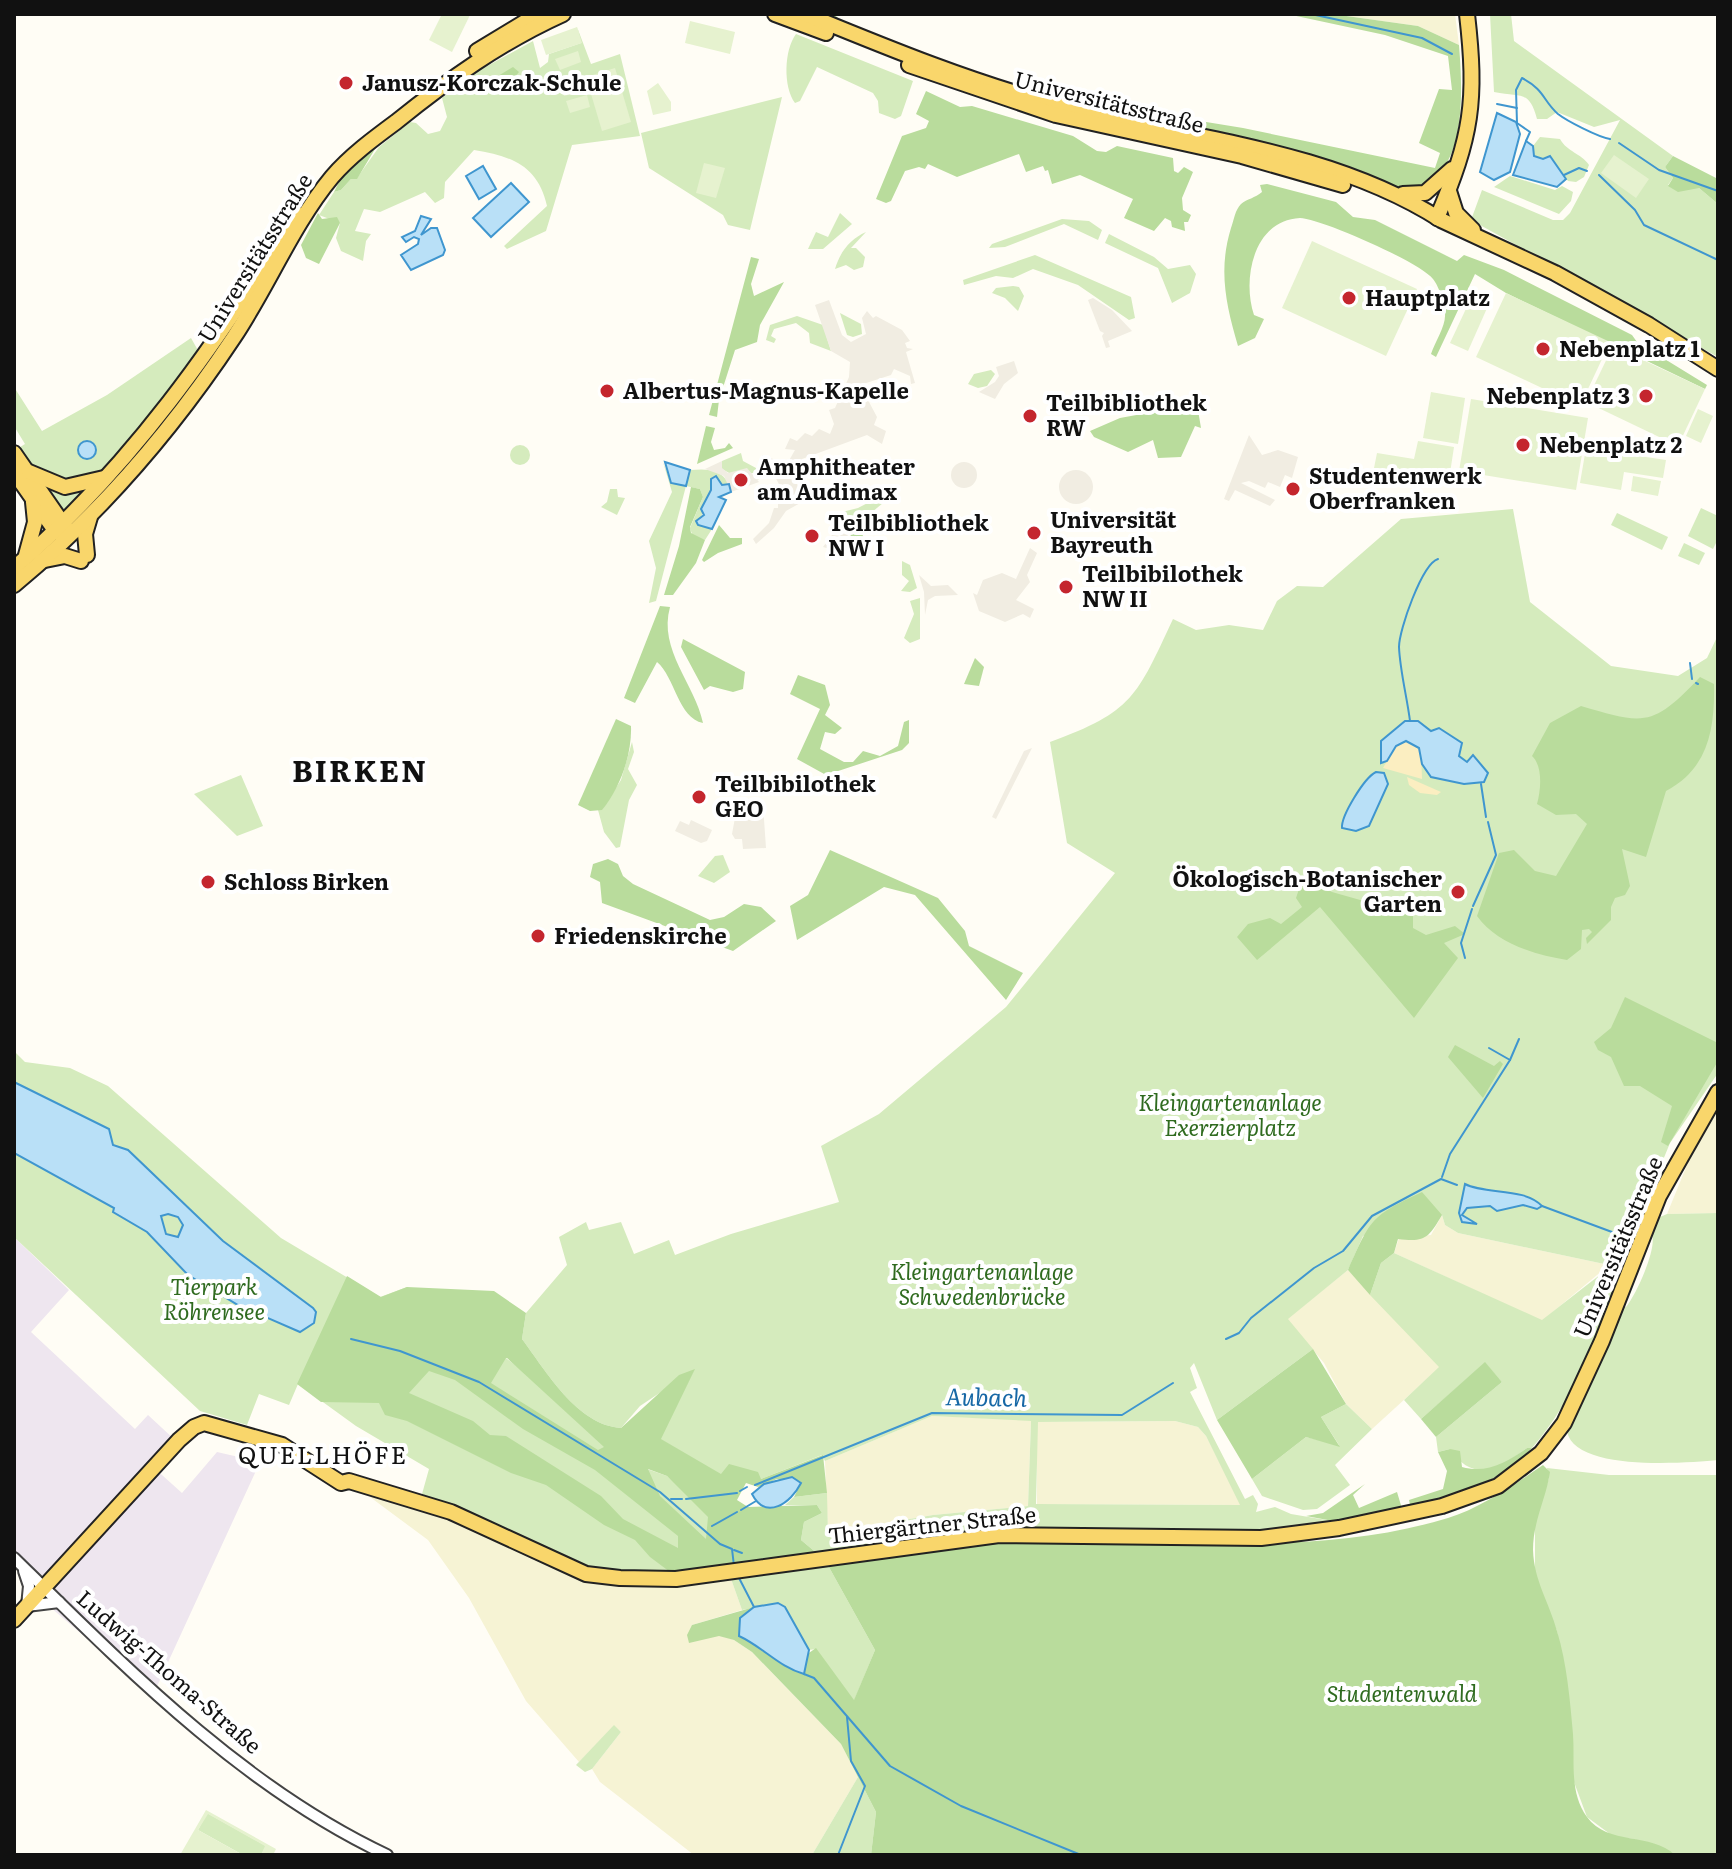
<svg xmlns="http://www.w3.org/2000/svg" width="1732" height="1869" font-family="Literata,serif">
  <style>
    .industrial { fill: #eee6ef }
    .farmland { fill: #f6f3d4 }
    .green { fill: #d5ebbd; fill-rule: evenodd }
    .forest { fill: #b9dc9c; fill-rule: evenodd }
    .sand { fill: #fbeec1 }
    .pitch { fill: #e6f2cf }
    .plaza { fill: #f1ede2 }
    .water { fill: #b9e0f7; stroke: #3f96cf; stroke-width: 2; fill-rule: evenodd }
    .lines { fill: none; stroke-linecap: round; stroke-linejoin: round }
    .stream { stroke: #3f96cf; stroke-width: 2 }
    .minor-casing { stroke: #444; stroke-width: 14 }
    .major-casing { stroke: #222; stroke-width: 18 }
    .minor { stroke: #fff; stroke-width: 10 }
    .major { stroke: #f9d66b; stroke-width: 14 }
    .poi-dot { fill: #c4262e; stroke: #fff; stroke-width: 3 }
    .labels { text-anchor: middle; stroke-width: 8; stroke-linejoin: round; paint-order: stroke }
    .poi-label { font-size: 22px; font-weight: bold; fill: #111; stroke: #fff; text-anchor: start }
    .street-label { font-size: 22px; fill: #111; stroke: #fff }
    .park-label { font-size: 22px; font-style: italic; fill: #2f6b1f; stroke: #fff }
    .water-label { font-size: 24px; font-style: italic; fill: #1768a6; stroke: #fff }
    .neighbourhood-label { font-size: 24px; letter-spacing: 2px; fill: #111; stroke: #fff }
    .district-label { font-size: 30px; font-weight: bold; letter-spacing: 2px; fill: #111; stroke: #fff }
  </style>
  <rect width="100%" height="100%" fill="#fffdf5"/>
  <!-- industrial -->
  <polygon class="industrial" points="14,1237 69,1290 31,1332 135,1429 148,1415 175,1440 152,1466 182,1493 217,1452 260,1462 153,1695 50,1607 14,1567"/>
  <!-- farmland -->
  <g class="farmland">
    <polygon points="1332,14 1455,14 1459,45 1418,26"/>
    <polygon points="1718,1110 1718,1213 1667,1214 1694,1148"/>
    <polygon points="1442,1215 1445,1225 1458,1233 1609,1265 1542,1321 1394,1253 1399,1238 1431,1235"/>
    <polygon points="1348,1270 1440,1367 1372,1429 1346,1404 1324,1363 1287,1319"/>
    <polygon points="932,1416 1031,1420 1028,1506 933,1515 828,1533 825,1461"/>
    <polygon points="1175,1421 1198,1427 1206,1436 1241,1505 1037,1504 1037,1422"/>
    <polygon points="377,1493 478,1531 586,1580 730,1576 742,1610 692,1625 734,1640 752,1652 841,1744 858,1777 812,1855 694,1855 600,1782 592,1769 621,1732 614,1726 579,1762 526,1701 469,1598 428,1540 370,1497"/>
  </g>
  <!-- green -->
  <g class="green">
    <path d="M1490,14H1511L1514,41L1673,156L1665,167L1673,178L1668,185L1699,188L1718,204V357L1471,220L1482,190L1553,220H1563L1570,213L1620,120L1594,127L1557,112L1547,119H1537C1529,89 1521,98 1494,92Z"/>
    <path d="M577,27L591,64L620,54L640,136L572,145L546,231L507,249L504,246L547,206C538,166 512,156 474,150L445,182L444,198L435,203L425,192L380,212L364,209L355,231L371,234L366,241L363,261L341,251L336,238L340,223L319,215L334,192L341,190L351,179L357,178L379,147L410,122L416,123L428,134L440,131L447,117L442,98L480,70L533,41L540,68L548,62L549,54L581,43Z"/>
    <path d="M796,34L913,81L901,116L895,119L879,113L878,101L873,93L817,67L800,101L795,103C783,87 784,50 796,34Z"/>
    <polygon points="782,97 750,230 728,225 723,215 649,168 641,133"/>
    <path d="M1540,137L1560,139C1567,152 1581,153 1589,165L1584,177L1576,182L1568,181L1550,156L1543,159L1534,156L1533,146Z"/>
    <polygon points="1510,176 1555,190 1562,186 1573,192 1571,201 1559,214 1494,187"/>
    <polygon points="840,213 852,224 823,249 808,249 816,232 828,237"/>
    <polygon points="1062,219 1089,221 1102,230 1098,240 1064,224 1005,247 989,248 992,244"/>
    <path d="M866,232L851,248H856L865,257L863,267L854,270L846,265L835,269C840,252 850,239 866,232Z"/>
    <polygon points="1109,234 1154,257 1168,269 1190,265 1196,274 1190,293 1172,303 1158,268 1105,243"/>
    <polygon points="1035,255 1131,297 1135,318 1129,320 1078,285 1033,269 1013,278 996,276 964,285 963,280"/>
    <polygon points="1013,286 1019,287 1024,296 1018,311 1005,298 992,293 996,288"/>
    <polygon points="840,313 861,324 862,334 853,337 847,335"/>
    <polygon points="797,316 823,325 831,351 810,343 809,333 796,323 774,329 771,336 776,339 774,343 766,340 770,325"/>
    <polygon points="191,338 200,354 119,455 63,517 17,449 25,444 14,426 14,387 42,431 107,395"/>
    <polygon points="991,370 995,374 987,386 978,388 968,384 974,374"/>
    <circle cx="520" cy="455" r="10"/>
    <polygon points="741,453 743,461 756,468 763,467 758,480 754,473 731,474 722,469 722,461"/>
    <path d="M663,462L671,482L686,485L690,470C706,469 720,468 729,484L722,485L715,476L710,483L712,491L703,504L701,524L712,529L705,540L693,537L690,528L703,497L700,489L686,486L656,601L649,603L656,568L649,541L672,492Z"/>
    <polygon points="610,489 617,489 618,497 625,498 617,515 601,507 607,502"/>
    <path d="M883,495V503C870,514 858,525 842,512L858,508Z"/>
    <polygon points="1701,508 1718,516 1718,539 1713,549 1688,536"/>
    <path d="M1513,509L1530,602L1611,666L1678,676L1707,658L1718,635V1073L1670,1143L1631,1238L1609,1265L1458,1233L1445,1225L1442,1215L1363,1236L1348,1270L1288,1319L1313,1349L1217,1420L1194,1363L1190,1368L1197,1388L1190,1392L1245,1499L1253,1495L1258,1504L1256,1512L1275,1507L1291,1514L1344,1523L1253,1534L819,1555L801,1540L804,1522L822,1513L817,1505H785L794,1497L827,1493L828,1533L933,1515L1028,1506L1031,1421L932,1416L825,1461L822,1455L761,1479L721,1475L660,1439L694,1370L640,1406L621,1428C577,1425 546,1371 522,1339L526,1313L567,1265L559,1237L586,1222L589,1230L621,1222L634,1254L669,1240L675,1255L731,1234L839,1202L821,1146L879,1114L1006,1007L1115,873L1067,843L1050,742C1133,712 1137,696 1173,619L1196,630L1229,625L1263,630L1277,601L1297,586L1323,587L1401,519ZM1175,1421L1198,1427L1206,1436L1240,1505L1036,1504L1038,1422Z"/>
    <polygon points="1617,513 1668,537 1662,550 1611,525"/>
    <polygon points="1684,543 1705,553 1699,565 1678,556"/>
    <polygon points="902,561 910,565 917,588 910,592 901,591 909,581 902,575"/>
    <polygon points="920,598 920,639 910,643 904,638 914,614 910,601"/>
    <polygon points="632,742 634,752 628,769 637,785 629,800 620,847 616,848 604,832 598,810 602,809 621,780"/>
    <polygon points="241,775 263,826 237,836 194,794"/>
    <polygon points="723,855 730,872 714,883 698,876 715,856"/>
    <polygon points="14,1051 25,1062 70,1068 108,1086 281,1238 380,1297 407,1287 506,1358 647,1469 667,1476 752,1550 674,1575 586,1569 422,1494 429,1469 356,1426 298,1384 289,1405 259,1394 247,1425 200,1411 14,1237"/>
    <path d="M1718,1213V1460C1685,1463 1574,1472 1567,1431L1581,1405L1622,1305L1626,1307C1636,1295 1657,1249 1652,1235L1660,1217L1667,1214Z"/>
    <path d="M1394,1253L1542,1320L1610,1267L1621,1277C1596,1337 1575,1399 1532,1448H1527C1498,1469 1474,1484 1450,1449L1438,1452L1436,1437L1502,1382L1485,1363L1421,1419L1404,1400L1439,1367L1370,1295L1381,1263Z"/>
    <polygon points="1346,1404 1372,1429 1335,1465 1350,1485 1317,1509 1303,1510 1262,1496 1252,1479 1306,1437 1339,1445 1321,1417"/>
    <polygon points="1547,1468 1609,1475 1718,1475 1718,1855 1675,1855 1634,1839 1614,1837 1587,1817 1571,1774 1573,1738 1557,1631 1535,1577 1535,1520 1549,1478"/>
    <polygon points="825,1560 875,1650 854,1701 816,1649 809,1650 785,1607 778,1603 742,1610 730,1576"/>
    <polygon points="614,1725 621,1732 592,1769 585,1772 576,1765"/>
    <polygon points="858,1777 876,1812 871,1855 812,1855"/>
    <polygon points="207,1813 266,1846 261,1855 243,1855 198,1830"/>
  </g>
  <!-- forest -->
  <g class="forest">
    <path d="M811,14H834L840,20L936,59L1059,98L1243,128L1435,168L1440,153L1419,143L1439,89L1452,90L1448,56L1385,35L1287,14H1332L1418,26L1459,45C1463,96 1469,198 1393,186L1059,103Z"/>
    <path d="M513,67L519,72C509,85 498,93 481,94L480,87Z"/>
    <polygon points="926,91 960,107 972,106 1073,136 1097,151 1106,152 1117,146 1173,158 1174,171 1178,173 1184,167 1193,172 1182,198 1183,210 1191,215 1188,222 1184,222 1185,231 1172,227 1171,221 1165,218 1154,231 1124,218 1133,199 1080,175 1052,184 1048,170 1045,171 1043,166 1026,172 1019,154 957,177 928,164 925,169 919,167 905,171 891,201 886,203 876,199 902,136 926,128 929,121 916,114"/>
    <polygon points="378,144 357,179 351,179 341,190 334,192 340,180"/>
    <polygon points="1673,156 1718,179 1718,204 1699,188 1678,192 1668,186 1673,178 1665,167"/>
    <path d="M1267,184L1336,202L1353,217L1375,220L1457,261L1464,255L1504,270L1632,335L1637,342L1707,385L1705,389L1506,293L1475,274L1436,357L1431,354C1435,342 1446,326 1445,314C1445,305 1439,286 1433,279C1420,262 1319,218 1300,218C1253,220 1242,280 1254,315L1264,319L1255,338L1238,346C1226,305 1218,270 1231,228C1234,220 1235,210 1241,204C1247,199 1255,198 1262,192L1260,185Z"/>
    <polygon points="318,213 322,219 337,217 340,223 319,264 306,258 301,245"/>
    <polygon points="751,257 759,259 751,284 754,296 784,282 760,325 757,342 735,350 719,400 717,417 709,415"/>
    <polygon points="1202,403 1198,410 1201,428 1195,426 1181,457 1158,458 1153,440 1128,452 1094,437 1090,431 1120,418"/>
    <polygon points="706,426 715,428 711,442 714,450 725,448 729,443 733,448 697,464"/>
    <polygon points="691,487 700,489 703,497 690,527 691,533 705,540 696,563 673,595 664,595 679,546"/>
    <polygon points="719,525 730,538 742,538 742,544 718,553 704,562 702,560"/>
    <polygon points="852,532 864,532 855,558 844,553"/>
    <path d="M660,606L670,607C658,650 695,684 703,723C678,718 675,677 657,662L635,703L624,698Z"/>
    <polygon points="683,639 745,672 743,689 733,692 710,686 704,690 681,647"/>
    <polygon points="975,658 984,667 979,686 964,684"/>
    <polygon points="798,675 825,685 830,705 825,715 842,728 835,734 825,732 820,749 844,762 853,762 863,751 880,756 898,746 904,722 909,720 909,743 902,750 826,775 797,759 820,709 790,694"/>
    <path d="M1700,677L1714,684C1715,729 1708,769 1666,791L1646,857L1622,849L1630,886L1625,895L1615,898L1611,907V920L1587,944L1586,938L1592,932L1589,929L1582,930L1581,949L1567,960C1535,955 1496,943 1477,916L1499,853L1514,850L1535,871L1556,876L1587,824L1576,814L1556,815L1537,804C1541,790 1543,766 1532,756L1550,723L1581,706C1645,725 1653,727 1700,677Z"/>
    <path d="M616,719L631,726C632,755 620,788 602,810L590,811L578,805Z"/>
    <polygon points="830,850 938,898 965,931 969,946 1023,973 1006,1000 915,895 884,887 797,940 790,906 808,895"/>
    <polygon points="608,859 618,864 623,876 633,884 710,920 724,917 744,904 761,907 776,921 733,951 602,903 600,882 590,877 593,864"/>
    <polygon points="1316,883 1332,892 1413,915 1413,928 1426,935 1455,926 1465,934 1444,943 1458,958 1414,1018 1320,907 1257,960 1237,937 1248,924 1270,918 1281,924 1302,907 1296,898 1299,889"/>
    <polygon points="1625,997 1718,1043 1718,1061 1668,1146 1661,1142 1672,1106 1640,1086 1624,1086 1611,1057 1598,1050 1594,1042 1611,1028"/>
    <polygon points="1455,1045 1494,1066 1500,1061 1503,1064 1483,1098 1448,1057"/>
    <path d="M1422,1192L1442,1215C1428,1239 1425,1242 1398,1239L1394,1253L1381,1263L1370,1295L1348,1270C1371,1218 1371,1216 1422,1192Z"/>
    <path d="M347,1276L381,1297L407,1287L494,1291L526,1313L522,1339C546,1371 577,1425 621,1428L679,1375L695,1369L661,1439L721,1474L729,1464L758,1472L761,1479L823,1455L827,1493L794,1497L801,1483L777,1479L758,1487L746,1483L737,1500L748,1507L817,1505L822,1513L804,1522L801,1540L819,1555L674,1575L650,1557L635,1540L604,1525L546,1485L511,1473L407,1421L385,1415L379,1403L321,1402L297,1384ZM506,1358H507L604,1447L598,1450L491,1383ZM429,1371L455,1380L523,1429L595,1470L678,1536V1548L623,1519L601,1496L506,1436L490,1435L473,1421L409,1393ZM648,1469L667,1476L708,1517L706,1539L660,1496Z"/>
    <polygon points="1313,1349 1346,1404 1321,1417 1340,1447 1306,1437 1252,1479 1217,1420"/>
    <polygon points="1485,1362 1502,1382 1436,1437 1421,1419"/>
    <path d="M1527,1448H1532C1498,1484 1457,1495 1411,1509L1409,1500L1443,1489L1447,1471L1438,1452L1450,1449L1460,1451L1462,1467C1487,1474 1507,1462 1527,1448Z"/>
    <path d="M1543,1465L1550,1472C1546,1499 1533,1521 1533,1550C1534,1581 1549,1602 1557,1631C1567,1664 1570,1700 1573,1734C1575,1762 1569,1792 1587,1817C1608,1846 1651,1832 1675,1855H871L876,1812L841,1744L752,1652L734,1640L719,1636L689,1643L687,1635L692,1625L754,1607L740,1618C757,1642 774,1667 804,1673L806,1655L816,1648L854,1700L875,1650L825,1560C896,1551 966,1541 1037,1539C1175,1537 1313,1559 1448,1518C1481,1508 1515,1484 1543,1465Z"/>
    <polygon points="1365,1484 1353,1495 1359,1508 1397,1492 1403,1512 1344,1523 1306,1516 1323,1513"/>
  </g>
  <!-- sand -->
  <g class="sand">
    <polygon points="1410,741 1421,752 1422,779 1383,768 1396,745"/>
    <polygon points="1407,777 1441,792 1437,795 1420,793 1409,785"/>
  </g>
  <!-- pitch -->
  <g class="pitch">
    <polygon points="442,14 470,15 452,52 429,40"/>
    <polygon points="690,21 735,32 730,54 685,43"/>
    <polygon points="577,27 582,43 546,55 541,40"/>
    <polygon points="578,51 581,62 560,70 555,59"/>
    <polygon points="615,68 631,122 602,131 586,77"/>
    <polygon points="582,78 585,90 564,96 561,84"/>
    <polygon points="658,83 671,102 671,111 653,115 647,91"/>
    <polygon points="587,95 590,107 570,113 566,101"/>
    <polygon points="1614,155 1649,179 1636,198 1601,173"/>
    <polygon points="704,163 725,168 716,198 696,193"/>
    <polygon points="1312,241 1417,289 1386,356 1282,308"/>
    <polygon points="1506,293 1610,342 1580,406 1476,357"/>
    <polygon points="1471,298 1488,306 1468,351 1450,343"/>
    <polygon points="1613,346 1705,389 1678,446 1586,402"/>
    <polygon points="1431,392 1465,398 1458,444 1423,438"/>
    <polygon points="1471,399 1588,418 1576,490 1459,471"/>
    <polygon points="1698,409 1713,416 1701,443 1686,436"/>
    <polygon points="1418,441 1454,447 1448,486 1373,473 1377,453 1414,459"/>
    <polygon points="1586,448 1666,460 1663,478 1624,472 1621,490 1580,483"/>
    <polygon points="1633,476 1661,481 1658,496 1631,491"/>
    <polygon points="206,1810 276,1849 273,1855 261,1855 265,1846 208,1814 198,1830 243,1855 180,1855"/>
  </g>
  <!-- plaza -->
  <g class="plaza">
    <polygon points="1093,298 1112,310 1132,331 1108,341 1110,347 1106,348 1102,336 1104,333 1100,331 1088,300"/>
    <polygon points="829,300 842,335 851,342 866,334 862,318 867,311 873,318 876,316 902,330 910,341 905,343 907,348 913,349 906,352 915,383 911,384 910,376 894,369 891,375 860,385 857,392 869,402 877,417 874,425 886,431 882,444 867,435 802,459 794,478 804,498 802,502 786,511 774,528 756,544 753,539 769,523 774,508 778,508 778,491 782,490 771,469 762,472 762,455 787,464 795,450 785,449 790,438 797,441 805,433 812,436 819,429 830,434 834,424 829,410 835,408 849,377 850,362 831,351 815,305"/>
    <polygon points="1014,361 1018,373 1004,384 995,399 979,392 995,382 999,376 996,367"/>
    <polygon points="1249,435 1262,455 1278,450 1298,457 1292,478 1285,475 1280,487 1268,482 1265,488 1249,481 1241,483 1275,500 1270,506 1235,490 1229,501 1224,499"/>
    <polygon points="722,461 722,468 728,473 747,468 759,482 731,492 724,476 705,469"/>
    <circle cx="964" cy="475" r="13"/>
    <circle cx="1076" cy="487" r="17"/>
    <polygon points="850,526 856,527 847,536 847,545 842,540 838,544 845,550 844,553 823,547 832,535 840,536"/>
    <polygon points="1030,548 1037,553 1027,575 1030,582 1016,600 1034,609 1030,618 1023,614 1005,622 979,611 973,593 977,595 983,580 1002,573 1016,579"/>
    <polygon points="919,575 931,586 948,585 958,595 935,596 928,600 925,615 924,592"/>
    <polygon points="1032,748 996,819 992,817 1024,751"/>
    <polygon points="753,805 763,805 766,848 743,849 742,839 735,839 732,834 737,807 739,813 749,813"/>
    <polygon points="691,820 712,830 707,841 701,843 675,831 680,821 689,825"/>
  </g>
  <!-- water -->
  <g class="water">
    <polygon points="1497,113 1516,122 1520,134 1510,172 1494,180 1480,172"/>
    <polygon points="1526,141 1533,146 1534,156 1543,159 1550,156 1566,179 1557,187 1513,175"/>
    <polygon points="483,166 496,189 479,199 466,176"/>
    <polygon points="511,183 529,202 491,237 473,218"/>
    <polygon points="421,216 431,219 421,235 431,228 437,228 445,250 443,255 411,270 401,255 418,244 419,239 414,237 406,242 402,237 415,231"/>
    <circle cx="87" cy="450" r="9"/>
    <polygon points="665,462 690,470 686,486 671,483"/>
    <polygon points="716,476 722,485 729,484 731,492 719,497 726,500 712,529 698,525 696,521 704,515 701,509 711,490 711,479"/>
    <polygon points="1405,721 1418,721 1431,731 1439,728 1462,743 1459,756 1467,762 1473,755 1488,773 1484,782 1464,784 1431,777 1422,764 1419,748 1406,741 1396,746 1387,761 1381,763 1381,741"/>
    <path d="M1376,772L1384,773L1388,784L1369,826L1356,831L1342,828C1341,816 1364,778 1376,772Z"/>
    <path d="M14,1082L109,1129L113,1145L128,1150L223,1241L313,1308L316,1312L314,1323L300,1332L238,1305L188,1275L147,1232L113,1212L114,1208L14,1153ZM168,1214L178,1217L183,1225L178,1237L166,1234L161,1216Z"/>
    <path d="M1465,1184C1486,1195 1524,1187 1542,1206L1537,1209L1523,1205L1497,1211L1490,1206L1467,1208L1462,1215L1477,1224L1462,1222L1459,1213Z"/>
    <path d="M792,1477L801,1483C791,1503 766,1521 752,1494L764,1484Z"/>
    <path d="M778,1603L785,1607L809,1650L804,1674C779,1667 763,1647 739,1636L740,1618L754,1607Z"/>
  </g>
  <g class="lines">
    <!-- stream -->
    <g class="stream">
      <polyline points="1311,14 1422,38 1452,54"/>
      <polyline points="1497,104 1517,108"/>
      <path d="M1526,141L1530,132L1517,123L1516,90L1522,78C1545,90 1543,101 1558,114C1567,121 1598,137 1610,139"/>
      <polyline points="1619,143 1659,170 1718,191"/>
      <polyline points="1564,175 1579,168 1587,171"/>
      <polyline points="1599,175 1635,210 1644,225 1718,260"/>
      <polyline points="1690,663 1692,679"/>
      <polyline points="1696,683 1698,684"/>
      <path d="M1410,721C1407,697 1400,671 1399,647C1399,630 1422,564 1438,559"/>
      <polyline points="1481,784 1486,817"/>
      <polyline points="1473,906 1496,855 1488,822"/>
      <polyline points="1465,958 1461,943 1472,909"/>
      <polyline points="1510,1060 1519,1039"/>
      <polyline points="1442,1177 1450,1154 1510,1060 1489,1048"/>
      <polyline points="1542,1206 1612,1232"/>
      <polyline points="351,1339 400,1351 479,1382 660,1492 720,1544 732,1549 734,1566"/>
      <polyline points="1226,1339 1239,1333 1251,1318 1314,1268 1343,1251 1372,1216 1441,1179 1457,1185"/>
      <polyline points="755,1485 932,1413 1122,1415 1173,1383"/>
      <polyline points="740,1491 747,1487"/>
      <polyline points="671,1499 682,1499"/>
      <polyline points="686,1499 737,1493"/>
      <polyline points="741,1510 756,1501"/>
      <polyline points="712,1526 737,1512"/>
      <polyline points="734,1550 742,1553"/>
      <polyline points="738,1576 754,1607"/>
      <polyline points="804,1674 814,1678 890,1766 961,1806 1081,1855"/>
      <polyline points="838,1855 865,1786 851,1761 847,1717"/>
    </g>
    <defs>
      <g id="minor">
        <path d="M14,1558C126,1668 244,1788 387,1855"/>
        <polyline points="24,1571 29,1586 27,1606 59,1602"/>
      </g>
      <g id="major">
        <polyline points="775,14 826,33"/>
        <path d="M805,14C888,48 973,83 1061,106C1187,138 1330,149 1441,220L1555,273L1649,325L1718,369"/>
        <polyline points="477,51 538,14"/>
        <polyline points="909,65 1056,115 1242,156 1343,185"/>
        <polyline points="1449,191 1456,213 1473,230"/>
        <polyline points="1403,194 1425,193 1452,169"/>
        <path d="M1437,218C1472,136 1477,101 1467,14"/>
        <polyline points="14,453 68,531"/>
        <polyline points="14,472 56,532"/>
        <polyline points="29,472 65,487 104,478"/>
        <polyline points="26,555 35,522 33,502"/>
        <polyline points="87,555 85,534 90,517"/>
        <polyline points="45,560 65,556 81,561"/>
        <path d="M14,568C130,468 217,344 297,214"/>
        <path d="M14,585C99,515 173,429 234,337C268,286 293,224 332,177C350,156 373,139 396,122C448,80 501,42 563,14"/>
        <polyline points="14,1620 179,1440 194,1427 204,1423 282,1445 341,1483 349,1481 451,1512 586,1574 620,1578 676,1579 999,1535 1261,1538 1339,1528 1442,1506 1498,1486 1541,1453 1564,1423 1602,1341 1659,1196 1718,1092"/>
      </g>
    </defs>
    <!-- minor casing -->
    <use href="#minor" class="minor-casing"/>
    <!-- major casing -->
    <use href="#major" class="major-casing"/>
    <!-- minor -->
    <use href="#minor" class="minor"/>
    <!-- major -->
    <use href="#major" class="major"/>
  </g>
  <!-- markers -->
  <g class="poi-dot">
    <circle cx="346" cy="83" r="8"/>
    <circle cx="1349" cy="298" r="8"/>
    <circle cx="1543" cy="349" r="8"/>
    <circle cx="607" cy="391" r="8"/>
    <circle cx="1646" cy="396" r="8"/>
    <circle cx="1030" cy="416" r="8"/>
    <circle cx="1523" cy="445" r="8"/>
    <circle cx="741" cy="480" r="8"/>
    <circle cx="1293" cy="489" r="8"/>
    <circle cx="1034" cy="533" r="8"/>
    <circle cx="812" cy="536" r="8"/>
    <circle cx="1066" cy="587" r="8"/>
    <circle cx="699" cy="797" r="8"/>
    <circle cx="208" cy="882" r="8"/>
    <circle cx="1458" cy="892" r="8"/>
    <circle cx="538" cy="936" r="8"/>
  </g>
  <g class="labels">
    <!-- poi labels -->
    <g class="poi-label">
      <text x="362" y="91">Janusz-Korczak-Schule</text>
      <text x="1365" y="306">Hauptplatz</text>
      <text x="1559" y="357">Nebenplatz 1</text>
      <text x="623" y="399">Albertus-Magnus-Kapelle</text>
      <text x="1630" y="404" text-anchor="end">Nebenplatz 3</text>
      <text x="1046" y="411">Teilbibliothek<tspan x="1046" dy="25">RW</tspan></text>
      <text x="1539" y="453">Nebenplatz 2</text>
      <text x="757" y="475">Amphitheater<tspan x="757" dy="25">am Audimax</tspan></text>
      <text x="1309" y="484">Studentenwerk<tspan x="1309" dy="25">Oberfranken</tspan></text>
      <text x="1050" y="528">Universität<tspan x="1050" dy="25">Bayreuth</tspan></text>
      <text x="828" y="531">Teilbibliothek<tspan x="828" dy="25">NW I</tspan></text>
      <text x="1082" y="582">Teilbibilothek<tspan x="1082" dy="25">NW II</tspan></text>
      <text x="715" y="792">Teilbibilothek<tspan x="715" dy="25">GEO</tspan></text>
      <text x="1442" y="887" text-anchor="end">Ökologisch-Botanischer<tspan x="1442" dy="25">Garten</tspan></text>
      <text x="224" y="890">Schloss Birken</text>
      <text x="554" y="944">Friedenskirche</text>
    </g>
    <!-- street labels -->
    <g class="street-label">
      <text transform="translate(1109 102) rotate(14)" y="8">Universitätsstraße</text>
      <text transform="translate(255 258) rotate(-58)" y="8">Universitätsstraße</text>
      <text transform="translate(1618 1247) rotate(-67)" y="8">Universitätsstraße</text>
      <text transform="translate(932 1525) rotate(-6)" y="8">Thiergärtner Straße</text>
      <text transform="translate(169 1672) rotate(41)" y="8">Ludwig-Thoma-Straße</text>
    </g>
    <!-- park labels -->
    <g class="park-label">
      <text x="1230" y="1111">Kleingartenanlage<tspan x="1230" dy="25">Exerzierplatz</tspan></text>
      <text x="982" y="1280">Kleingartenanlage<tspan x="982" dy="25">Schwedenbrücke</tspan></text>
      <text x="214" y="1295">Tierpark<tspan x="214" dy="25">Röhrensee</tspan></text>
      <text x="1402" y="1702">Studentenwald</text>
    </g>
    <!-- water labels -->
    <g class="water-label">
      <text transform="translate(986 1398) rotate(1)" y="8">Aubach</text>
    </g>
    <!-- neighbourhood labels -->
    <g class="neighbourhood-label">
      <text x="323" y="1464">QUELLHÖFE</text>
    </g>
    <!-- district labels -->
    <g class="district-label">
      <text x="360" y="782">BIRKEN</text>
    </g>
  </g>
  <!-- border -->
  <rect width="1732" height="1869" fill="none" stroke="#111111" stroke-width="32"/>
</svg>
